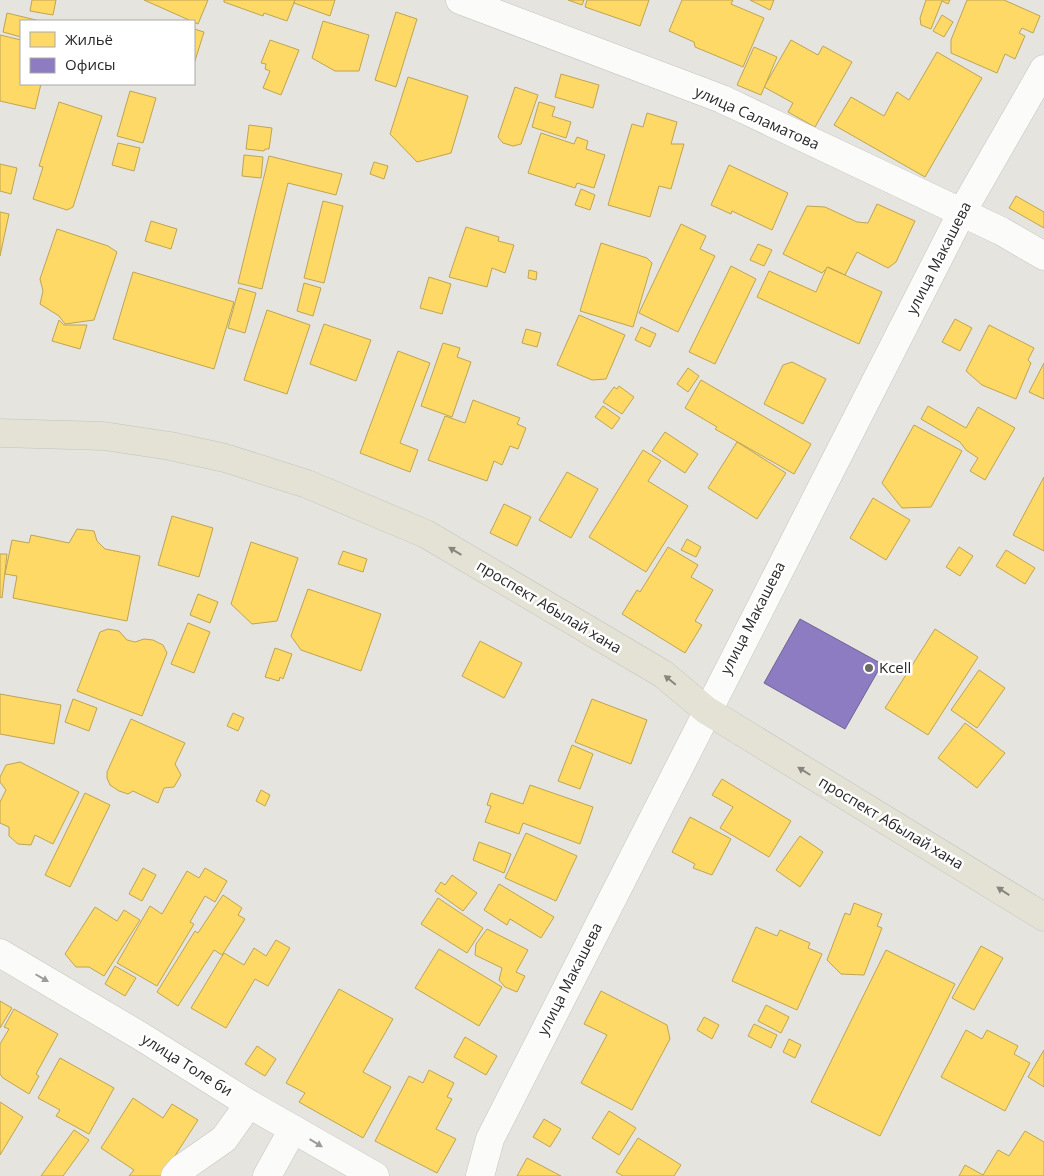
<svg xmlns="http://www.w3.org/2000/svg" width="1044" height="1176" font-family="'Open Sans',sans-serif">
  <style>
    .homes { fill: #ffd966; stroke: #bea453 }
    .offices { fill: #8e7cc3; stroke: #6f6394 }
    .lines { fill: none; stroke-linecap: round; stroke-linejoin: round }
    .minor-casing { stroke: #c4c3c3; stroke-width: 29 }
    .major-casing { stroke: #c3c2c0; stroke-width: 29 }
    .minor { stroke: #fbfbfa; stroke-width: 28 }
    .major { stroke: #e4e2d4; stroke-width: 28 }
    .oneway { fill: #86857e }
    .oneway2 { fill: #9c9c9c }
    .poi-dot { fill: #6a6a68; stroke: #fff; stroke-width: 2 }
    .labels { text-anchor: middle; stroke-width: 5; stroke-linejoin: round; paint-order: stroke }
    .street-label { font-size: 15px; fill: #282828; stroke: #fff }
    .poi-label { font-size: 15px; fill: #282828; stroke: #fff; text-anchor: start }
  </style>
  <rect width="100%" height="100%" fill="#e6e4de"/>
  <!-- homes -->
  <g class="homes">
    <polygon points="32,0 56,0 53,15 30,11"/>
    <polygon points="144,0 208,0 198,24"/>
    <polygon points="224,0 295,0 287,21 264,13 263,16 224,2"/>
    <polygon points="295,0 335,0 330,16 294,3"/>
    <polygon points="568,0 584,0 582,5"/>
    <polygon points="587,0 649,0 640,26 585,7"/>
    <polygon points="682,0 733,0 731,4 764,18 743,67 695,47 694,42 669,31"/>
    <polygon points="750,0 774,0 770,10"/>
    <polygon points="926,0 950,0 948,4 942,1 931,29 921,25 920,18"/>
    <polygon points="967,0 1004,0 1040,16 1033,33 1022,28 1019,33 1025,36 1015,59 1005,54 997,73 951,53 951,40"/>
    <polygon points="396,12 417,19 396,87 375,80"/>
    <polygon points="7,13 40,21 21,21 21,37 3,32"/>
    <polygon points="942,15 953,22 944,37 933,31"/>
    <polygon points="323,21 369,35 359,71 335,71 312,58"/>
    <polygon points="194,29 204,32 194,64"/>
    <polygon points="0,35 21,40 21,84 41,84 35,109 0,101"/>
    <polygon points="270,40 299,50 281,95 263,88 270,71 265,69 266,64 261,63"/>
    <polygon points="791,40 818,55 823,46 852,62 815,127 788,112 793,103 764,87"/>
    <polygon points="754,47 777,57 761,95 737,85"/>
    <polygon points="937,52 982,78 925,177 834,125 851,97 884,116 897,92 909,100"/>
    <polygon points="561,74 599,85 593,108 555,97"/>
    <polygon points="408,77 468,96 451,153 417,162 390,134"/>
    <polygon points="515,87 538,95 521,144 513,146 503,143 498,137"/>
    <polygon points="130,91 156,98 143,143 117,136"/>
    <polygon points="59,102 102,116 73,207 67,210 33,199 43,167 39,166"/>
    <polygon points="539,102 555,107 552,116 571,122 566,138 532,127"/>
    <polygon points="647,113 677,122 671,144 684,144 671,189 659,186 650,217 608,205 632,124 643,127"/>
    <polygon points="249,125 272,128 269,149 265,149 264,151 246,149"/>
    <polygon points="541,133 574,144 577,137 588,141 586,149 605,155 594,188 577,183 575,188 528,173"/>
    <polygon points="118,143 140,148 134,171 112,165"/>
    <polygon points="244,155 263,157 261,178 242,176"/>
    <polygon points="269,156 342,174 336,195 288,183 262,289 238,283"/>
    <polygon points="374,162 388,166 384,179 370,174"/>
    <polygon points="0,164 17,168 11,194 0,191"/>
    <polygon points="729,165 788,193 772,230 732,211 731,214 711,205"/>
    <polygon points="581,189 595,195 590,210 575,205"/>
    <polygon points="1016,196 1044,212 1044,228 1009,208"/>
    <polygon points="323,201 343,206 324,283 304,278"/>
    <polygon points="877,204 915,221 896,262 888,268 857,252 845,275 828,267 822,273 783,254 807,206 825,207 857,222 868,223"/>
    <polygon points="0,212 9,214 0,256"/>
    <polygon points="151,221 177,229 171,249 145,241"/>
    <polygon points="681,224 706,236 700,249 715,256 678,332 639,313"/>
    <polygon points="466,227 499,237 498,241 514,245 505,273 492,268 487,287 449,277"/>
    <polygon points="57,229 108,246 117,252 94,320 65,324 59,316 40,304 43,291 40,279"/>
    <polygon points="601,243 647,258 652,263 633,327 580,311"/>
    <polygon points="758,244 772,250 764,266 750,260"/>
    <polygon points="731,266 756,279 715,364 689,352"/>
    <polygon points="827,267 882,292 859,344 757,297 769,271 816,292"/>
    <polygon points="529,270 537,272 536,280 528,278"/>
    <polygon points="133,272 234,302 214,369 113,339"/>
    <polygon points="429,277 451,284 442,314 420,308"/>
    <polygon points="304,283 321,288 313,316 297,311"/>
    <polygon points="239,288 256,293 245,333 228,328"/>
    <polygon points="267,310 310,325 287,394 244,380"/>
    <polygon points="579,315 625,335 606,379 592,380 557,365"/>
    <polygon points="955,319 972,328 960,351 942,342"/>
    <polygon points="59,320 64,325 87,325 80,349 52,341"/>
    <polygon points="324,324 371,340 356,381 310,364"/>
    <polygon points="989,325 1034,348 1028,360 1031,363 1016,399 982,385 966,371"/>
    <polygon points="641,327 656,334 650,347 635,340"/>
    <polygon points="526,329 541,333 537,347 522,343"/>
    <polygon points="443,343 460,348 457,357 471,362 452,417 421,406"/>
    <polygon points="398,351 430,363 400,443 418,450 410,472 360,453"/>
    <polygon points="792,362 826,379 803,424 764,404 783,365"/>
    <polygon points="1044,363 1044,399 1029,392"/>
    <polygon points="688,368 699,376 688,392 677,384"/>
    <polygon points="701,380 811,444 794,474 715,429 717,427 685,408"/>
    <polygon points="619,386 634,397 622,414 603,402 614,387 617,389"/>
    <polygon points="473,400 520,418 517,424 526,428 518,449 510,446 502,465 494,461 487,481 428,460 445,416 465,423"/>
    <polygon points="603,406 620,418 612,429 595,417"/>
    <polygon points="928,406 966,428 978,407 1015,428 985,480 970,471 978,458 966,450 960,442 921,419"/>
    <polygon points="914,425 962,451 931,507 902,508 882,483"/>
    <polygon points="665,432 698,454 685,473 652,451"/>
    <polygon points="737,442 786,473 757,519 708,488"/>
    <polygon points="643,450 661,461 648,481 688,506 646,572 589,537"/>
    <polygon points="567,472 598,489 571,538 539,520"/>
    <polygon points="1044,477 1044,551 1013,535"/>
    <polygon points="873,498 910,520 886,560 850,538"/>
    <polygon points="504,504 531,517 517,546 490,533"/>
    <polygon points="172,516 213,528 199,577 158,565"/>
    <polygon points="77,529 94,531 97,541 105,549 140,556 127,621 13,598 17,576 5,574 12,540 29,543 31,535 69,543"/>
    <polygon points="687,539 701,547 696,557 681,550"/>
    <polygon points="251,542 298,558 277,621 252,624 231,604"/>
    <polygon points="668,547 698,565 691,577 713,590 695,621 702,625 685,653 622,614 637,590 640,592"/>
    <polygon points="959,547 973,556 960,576 946,567"/>
    <polygon points="1006,550 1035,568 1025,584 996,566"/>
    <polygon points="343,551 367,559 363,572 338,564"/>
    <polygon points="0,554 7,554 2,598 0,597"/>
    <polygon points="308,589 381,614 361,671 301,650 291,636"/>
    <polygon points="198,594 218,602 210,623 190,615"/>
    <polygon points="188,623 210,632 194,673 171,664"/>
    <polygon points="108,629 119,631 127,640 135,642 144,639 153,640 163,645 167,653 142,716 77,691 100,632"/>
    <polygon points="935,629 978,657 928,735 885,708"/>
    <polygon points="480,641 522,663 504,698 462,676"/>
    <polygon points="275,648 292,654 283,679 280,677 279,681 265,677"/>
    <polygon points="979,670 1005,688 977,728 951,710"/>
    <polygon points="0,694 61,705 54,744 0,734"/>
    <polygon points="73,699 97,708 89,731 65,722"/>
    <polygon points="592,699 647,720 631,764 575,742"/>
    <polygon points="233,713 244,718 238,731 227,726"/>
    <polygon points="131,719 185,743 175,764 181,775 174,787 164,788 158,803 133,791 128,794 119,791 110,785 107,778 107,772"/>
    <polygon points="965,723 1005,753 977,788 938,758"/>
    <polygon points="572,745 593,754 580,789 558,781"/>
    <polygon points="20,762 79,792 53,844 35,835 31,845 18,844 9,836 9,827 0,823 0,802 6,790 0,782 0,777 6,765"/>
    <polygon points="722,779 791,821 769,857 720,828 733,807 712,795"/>
    <polygon points="530,785 593,807 580,844 523,823 519,834 485,822 491,806 487,805 491,793 523,804"/>
    <polygon points="261,790 270,795 265,806 256,801"/>
    <polygon points="85,793 110,805 70,887 45,875"/>
    <polygon points="690,817 731,839 712,875 693,868 695,864 672,852"/>
    <polygon points="526,833 577,856 556,901 505,878"/>
    <polygon points="800,836 823,852 800,887 776,870"/>
    <polygon points="479,842 511,854 504,873 473,860"/>
    <polygon points="143,868 156,875 142,901 129,894"/>
    <polygon points="205,868 227,881 215,902 205,896 190,922 194,924 157,986 117,963 150,906 162,914 187,871 199,878"/>
    <polygon points="452,875 477,893 463,911 435,891 441,882 445,885"/>
    <polygon points="499,884 554,917 541,938 510,919 507,925 484,910"/>
    <polygon points="223,895 242,908 238,915 245,919 222,955 214,950 178,1006 157,992 195,931 198,933"/>
    <polygon points="438,898 483,928 467,953 421,924"/>
    <polygon points="854,903 882,914 877,926 882,928 864,975 841,974 827,960 845,913 850,915"/>
    <polygon points="95,907 117,921 124,910 140,920 104,976 89,967 76,967 65,954"/>
    <polygon points="756,927 777,936 780,930 810,943 808,948 822,954 797,1010 732,981"/>
    <polygon points="487,929 528,950 516,972 525,976 517,992 505,987 499,980 502,968 475,955 476,944"/>
    <polygon points="276,940 290,948 268,986 255,979 226,1028 191,1008 224,953 244,965 254,948 266,956"/>
    <polygon points="981,946 1003,958 974,1010 952,998"/>
    <polygon points="439,949 502,987 479,1026 415,988"/>
    <polygon points="886,950 955,984 880,1136 811,1102"/>
    <polygon points="115,966 136,978 125,996 105,984"/>
    <polygon points="339,989 393,1019 363,1072 391,1087 363,1138 299,1102 305,1093 286,1083"/>
    <polygon points="601,991 667,1025 670,1039 632,1110 581,1083 607,1035 584,1024"/>
    <polygon points="0,1001 12,1008 0,1028"/>
    <polygon points="766,1005 789,1017 781,1033 758,1021"/>
    <polygon points="14,1009 58,1034 36,1074 39,1076 29,1094 3,1078 0,1074 0,1044 9,1029 4,1027"/>
    <polygon points="704,1017 719,1025 712,1039 697,1030"/>
    <polygon points="754,1024 777,1035 771,1048 748,1036"/>
    <polygon points="966,1030 982,1039 987,1030 1018,1046 1014,1054 1030,1063 1005,1111 941,1077"/>
    <polygon points="465,1037 497,1056 486,1075 454,1057"/>
    <polygon points="789,1039 801,1045 795,1058 783,1052"/>
    <polygon points="257,1046 276,1059 265,1076 245,1064"/>
    <polygon points="1044,1050 1044,1087 1028,1077"/>
    <polygon points="60,1058 114,1088 89,1134 56,1116 60,1110 38,1098"/>
    <polygon points="429,1070 454,1083 447,1097 452,1099 436,1129 456,1139 437,1173 375,1141 409,1076 423,1083"/>
    <polygon points="133,1098 163,1118 172,1104 198,1120 162,1176 129,1176 134,1170 101,1148"/>
    <polygon points="0,1102 23,1117 0,1155"/>
    <polygon points="609,1111 636,1128 619,1155 592,1138"/>
    <polygon points="544,1119 561,1129 550,1147 533,1137"/>
    <polygon points="74,1130 89,1140 63,1176 41,1176"/>
    <polygon points="1025,1131 1044,1142 1044,1176 959,1176 965,1165 983,1175 998,1150 1009,1156"/>
    <polygon points="638,1138 681,1165 674,1176 623,1176 616,1172"/>
    <polygon points="527,1158 561,1176 517,1176"/>
  </g>
  <!-- offices -->
  <polygon class="offices" points="800,619 882,664 845,729 764,683"/>
  <g class="lines">
    <defs>
      <g id="minor">
        <polyline points="460,0 722,99 1001,231 1044,256"/>
        <polyline points="0,953 142,1037 249,1104 375,1176"/>
        <polyline points="175,1176 181,1169 224,1139 249,1104"/>
        <polyline points="267,1176 293,1129"/>
        <polyline points="480,1176 490,1139 962,212 1044,69"/>
      </g>
      <polyline id="major" points="0,433 104,436 170,446 225,458 307,484 426,534 663,674 706,710 1044,917"/>
    </defs>
    <!-- minor casing -->
    <use href="#minor" class="minor-casing"/>
    <!-- major casing -->
    <use href="#major" class="major-casing"/>
    <!-- minor -->
    <use href="#minor" class="minor"/>
    <!-- major -->
    <use href="#major" class="major"/>
  </g>
  <!-- one-way arrows -->
  <defs><path id="oneway-solid" d="M-6-.8H1V-3.2L6.5 0L1 3.2V.8H-6Z" transform="scale(1.25)"/></defs>
  <g class="oneway">
    <use href="#oneway-solid" transform="translate(455 551) rotate(-149)"/>
    <use href="#oneway-solid" transform="translate(670 680) rotate(-141)"/>
    <use href="#oneway-solid" transform="translate(804 771) rotate(-148)"/>
    <use href="#oneway-solid" transform="translate(1003 891) rotate(-147)"/>
  </g>
  <g class="oneway2">
    <use href="#oneway-solid" transform="translate(42 978) rotate(30)"/>
    <use href="#oneway-solid" transform="translate(316 1143) rotate(31)"/>
  </g>
  <!-- markers -->
  <circle class="poi-dot" cx="869" cy="668" r="5"/>
  <g class="labels">
    <!-- street labels -->
    <g class="street-label">
      <text transform="translate(757 118) rotate(24)" y="5">улица Саламатова</text>
      <text transform="translate(939 258) rotate(-63)" y="5">улица Макашева</text>
      <text transform="translate(549 607) rotate(31)" y="5">проспект Абылай хана</text>
      <text transform="translate(753 618) rotate(-63)" y="5">улица Макашева</text>
      <text transform="translate(891 823) rotate(31)" y="5">проспект Абылай хана</text>
      <text transform="translate(570 979) rotate(-63)" y="5">улица Макашева</text>
      <text transform="translate(187 1065) rotate(32)" y="5">улица Толе би</text>
    </g>
    <!-- poi labels -->
    <g class="poi-label">
      <text x="879" y="673">Kcell</text>
    </g>
  </g>
  <!-- legend -->
  <rect x="20" y="20" width="175" height="65" fill="#ffffff" stroke="#a9a9a9"/>
  <rect x="30" y="32" width="25" height="15" fill="#ffd966" stroke="#a9a9a9"/>
  <text x="65" y="45" font-size="15" fill="#282828">Жильё</text>
  <rect x="30" y="58" width="25" height="15" fill="#8e7cc3" stroke="#a9a9a9"/>
  <text x="65" y="70" font-size="15" fill="#282828">Офисы</text>
</svg>
